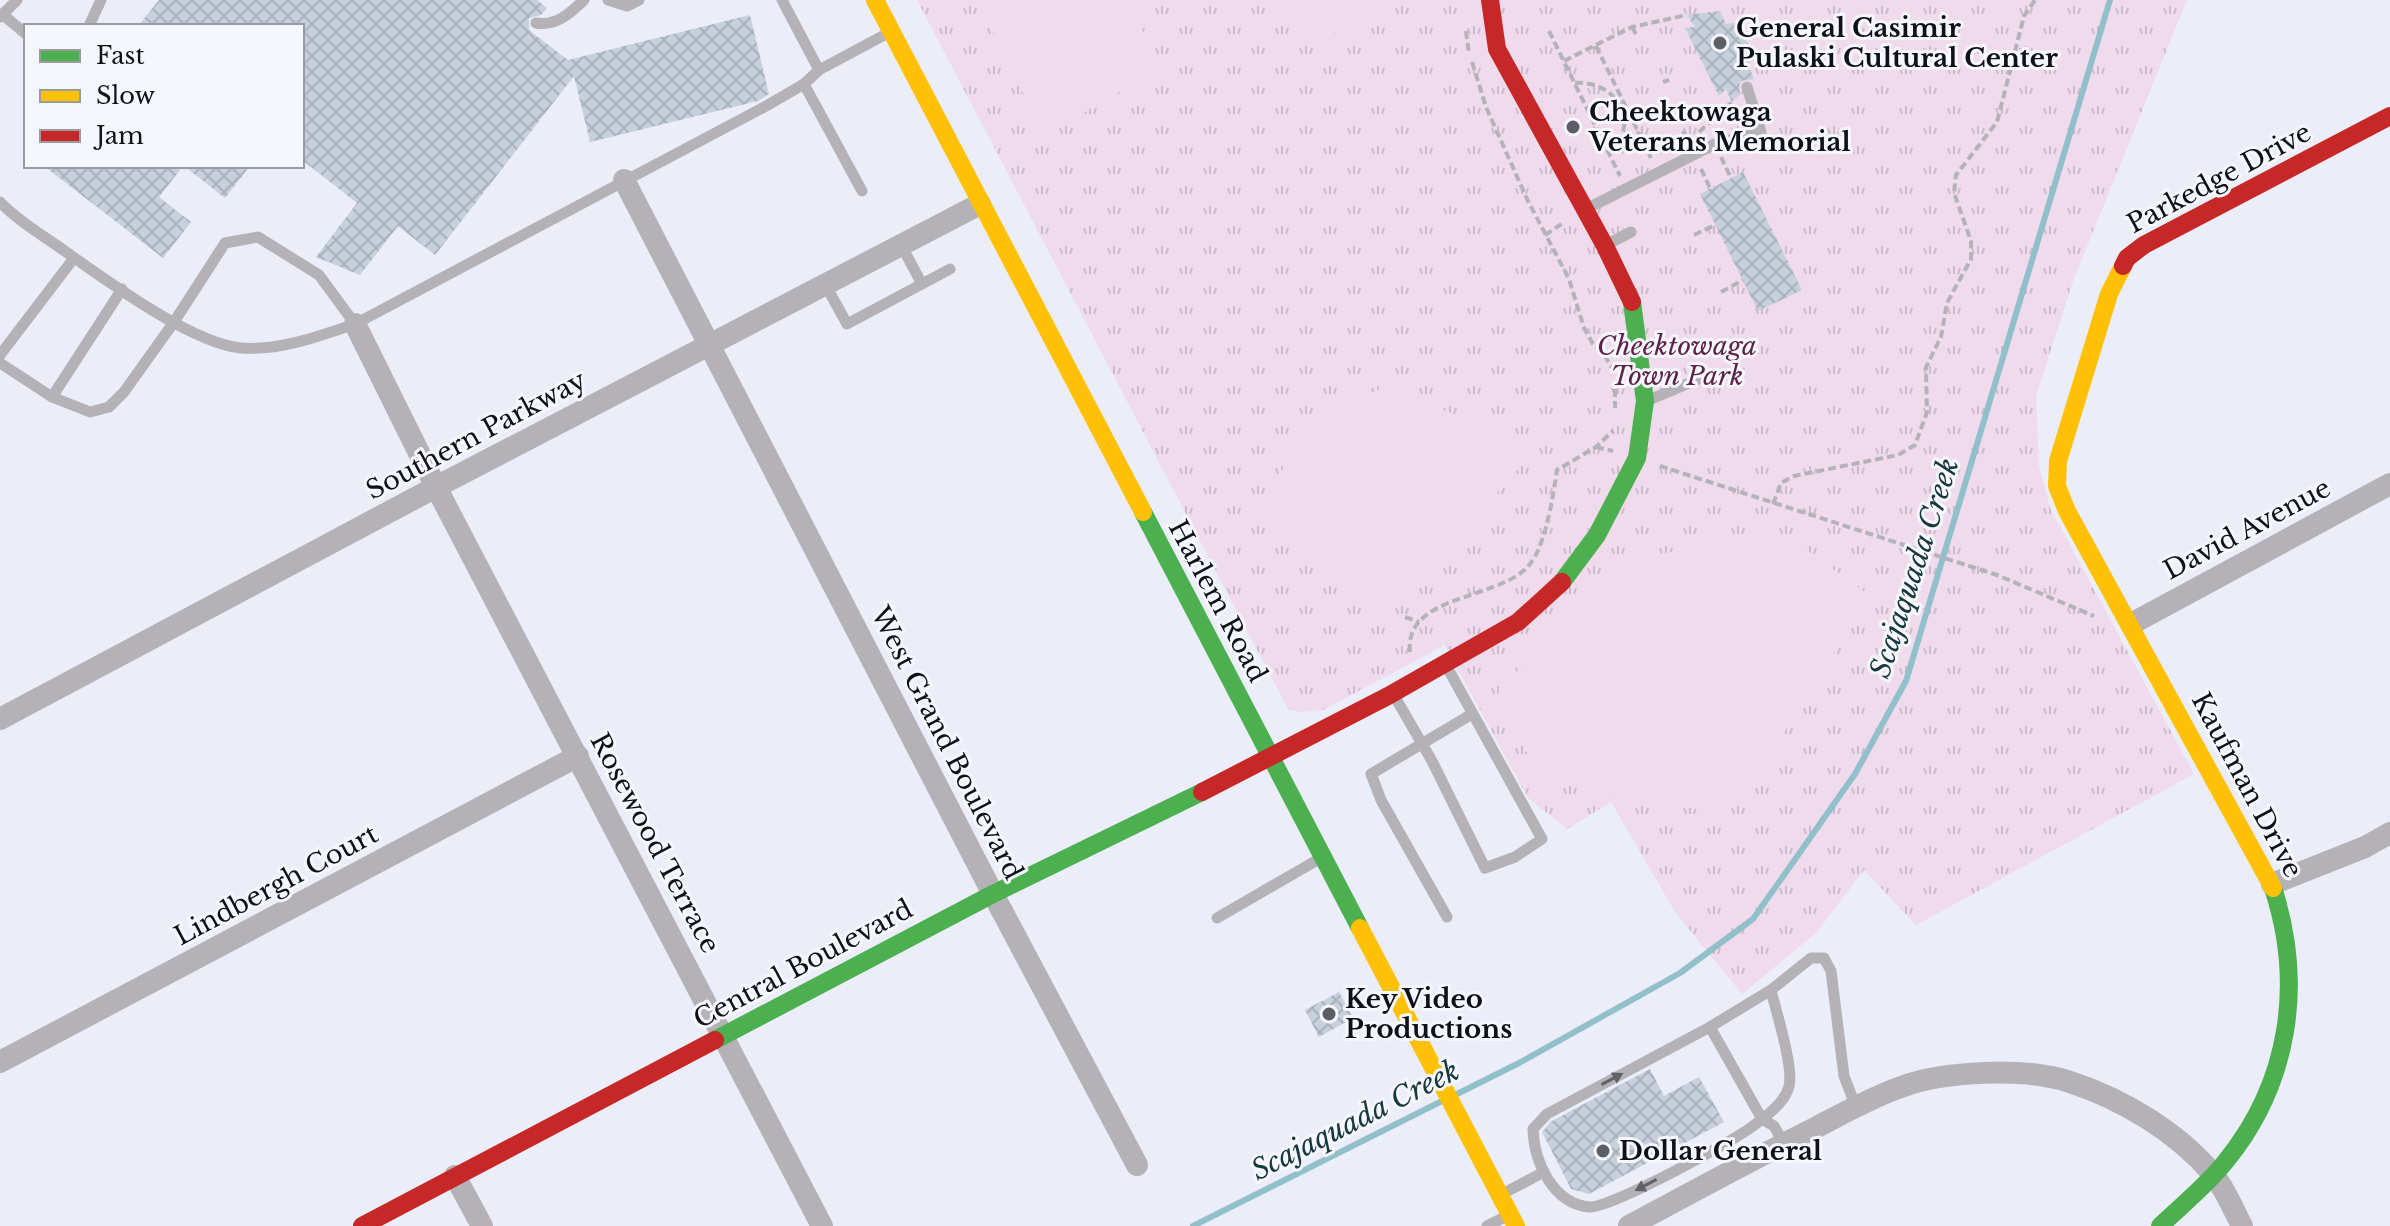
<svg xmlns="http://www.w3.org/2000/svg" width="2390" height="1226" font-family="'Libre Baskerville',serif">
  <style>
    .park { fill: url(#park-tufts) }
    .pitch { fill: #efdbec }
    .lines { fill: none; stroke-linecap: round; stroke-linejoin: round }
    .stream { stroke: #91c0cb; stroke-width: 6 }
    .building { fill: url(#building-cross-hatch) }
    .path { stroke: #b4b3b9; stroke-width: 4; stroke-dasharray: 8 4; stroke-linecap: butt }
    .lane { stroke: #b4b2b7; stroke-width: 11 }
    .street { stroke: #b4b2b7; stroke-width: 22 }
    .fast { stroke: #4caf50; stroke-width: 18 }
    .slow { stroke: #ffc107; stroke-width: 18 }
    .jam { stroke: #c62828; stroke-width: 18 }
    .oneway { fill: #626168 }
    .poi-dot { fill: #5c5d67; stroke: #f6f7fc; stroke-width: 3 }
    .labels { text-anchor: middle; stroke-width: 6; stroke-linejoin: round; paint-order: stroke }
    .poi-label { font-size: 26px; font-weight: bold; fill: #0f1019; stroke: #f6f7fc; text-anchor: start }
    .street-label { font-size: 26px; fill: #0f1019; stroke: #f6f7fc }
    .park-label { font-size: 26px; font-style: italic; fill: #5d2249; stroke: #f6f7fc }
    .water-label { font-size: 28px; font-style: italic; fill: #17383e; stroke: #f6f7fc }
  </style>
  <defs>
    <pattern id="park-tufts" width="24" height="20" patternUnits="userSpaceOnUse" patternTransform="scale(2)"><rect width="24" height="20" fill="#efdbec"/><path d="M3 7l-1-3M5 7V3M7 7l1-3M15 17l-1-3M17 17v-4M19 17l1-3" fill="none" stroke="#ccbbca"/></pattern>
    <pattern id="building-cross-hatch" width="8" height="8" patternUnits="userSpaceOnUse" patternTransform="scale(2)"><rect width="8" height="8" fill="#c7d0dc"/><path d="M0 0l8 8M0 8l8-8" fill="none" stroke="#aab2bc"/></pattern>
  </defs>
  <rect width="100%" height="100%" fill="#ebedf8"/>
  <!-- park -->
  <polygon class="park" points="917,0 2187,0 2073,281 2036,396 2039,465 2050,508 2194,774 1916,925 1864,870 1816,933 1742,994 1675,912 1611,802 1567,829 1528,798 1440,637 1443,646 1323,710 1300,712 1288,709"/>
  <!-- pitch -->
  <g class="pitch">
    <polygon points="994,0 1126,0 1162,67 1066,123 1035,118 981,7"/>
    <polygon points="1286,0 1388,0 1332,35 1300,32"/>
    <polygon points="1385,386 1473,422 1523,463 1404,600 1381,601 1263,504 1306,427"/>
    <polygon points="1786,535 1870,596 1739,804 1718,813 1541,780 1497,694 1617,560"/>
  </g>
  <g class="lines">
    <!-- stream -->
    <g class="stream">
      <polyline points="1457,1094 1519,1063 1680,973 1753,919 1855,774 1906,681 2110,0"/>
      <polyline points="1193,1226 1440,1102"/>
    </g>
  </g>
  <!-- building -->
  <g class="building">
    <polygon points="159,0 537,0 547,8 541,15 529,18 529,30 568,60 750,15 769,94 758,101 590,142 574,76 435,255 398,226 360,275 316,257 357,203 302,160 302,26 138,26"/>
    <polygon points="1720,11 1726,24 1737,23 1755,57 1748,65 1754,79 1741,81 1739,86 1740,94 1732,102 1726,89 1719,96 1685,28 1695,27 1687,15"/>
    <polygon points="44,166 183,166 159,197 191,222 163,258"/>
    <polygon points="184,166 250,166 225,198"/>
    <polygon points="1743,172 1802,290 1758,311 1700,194"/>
    <polygon points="1339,992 1353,1018 1319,1037 1305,1010"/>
    <polygon points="1650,1069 1664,1096 1699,1077 1724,1122 1589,1194 1571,1189 1542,1132 1552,1121"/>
  </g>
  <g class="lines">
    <!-- path -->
    <g class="path">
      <polyline points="1632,27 1637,36"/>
      <polyline points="1466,31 1469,54"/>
      <polyline points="1549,31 1620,176"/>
      <polyline points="1596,46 1651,158"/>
      <polyline points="1564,61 1632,27 1687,15"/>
      <polyline points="1472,62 1486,107 1527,199 1569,279 1584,328 1593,344 1603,352 1614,372"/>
      <polyline points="1663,82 1669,80"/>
      <path d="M1575,83C1617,80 1642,124 1609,153"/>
      <polyline points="1683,131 1688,143"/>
      <polyline points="1699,132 1732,102"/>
      <polyline points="1721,157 1731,178"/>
      <polyline points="1701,169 1710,188"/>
      <polyline points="1545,235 1563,223"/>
      <polyline points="1694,235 1715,225"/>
      <polyline points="1721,292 1743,280"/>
      <polyline points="1615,389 1615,408"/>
      <polyline points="1596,447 1613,451"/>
      <polyline points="1660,466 1997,575 2094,616"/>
      <polyline points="1773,504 1781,483 1794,476 1898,455 1915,445 1927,412 1926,367 1941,337 1947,303 1971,259 1971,241 1954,193 1956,175 1997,122 2024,16 2035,0"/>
      <polyline points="1405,617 1419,622"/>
      <path d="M1410,652C1404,593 1501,601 1530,564C1546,544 1553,496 1557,470L1596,447L1613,431"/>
    </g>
    <!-- lane -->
    <g class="lane">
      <polyline points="608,0 627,6 639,0"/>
      <polyline points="782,0 819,70"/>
      <polyline points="2,14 26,34"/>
      <polyline points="0,17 17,0"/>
      <path d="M536,23C557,26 569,14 584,0"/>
      <polyline points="89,26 101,0"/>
      <polyline points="804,84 862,191"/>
      <path d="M0,202C17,220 39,233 59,247C102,277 190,343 241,348C279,351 320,336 355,324L768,105L804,84L819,70L890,32"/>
      <polyline points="1588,208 1715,144 1761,132 1747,87"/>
      <polyline points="901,245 922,284"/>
      <polyline points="1606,245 1631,232"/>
      <polyline points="825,284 847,324 950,269"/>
      <polyline points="0,355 74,258"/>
      <polyline points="0,363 52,397 90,412 109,407 124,392 174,322 225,243 258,237 319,275 355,324"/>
      <polyline points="52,397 122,289"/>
      <polyline points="1649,400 1701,378"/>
      <polyline points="1395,697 1432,761 1485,868 1515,857 1542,839 1447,667"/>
      <polyline points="1447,917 1381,800 1371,774 1472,714"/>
      <polyline points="1217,918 1319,859"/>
      <path d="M1771,990C1776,1011 1794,1068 1789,1086C1785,1103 1767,1115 1753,1126C1734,1141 1609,1209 1589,1207C1552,1203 1534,1161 1533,1129L1547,1114L1710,1027L1771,990L1811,958H1824L1831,971L1844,1076L1856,1107"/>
      <polyline points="1710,1027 1762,1119 1774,1126 1784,1144"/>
      <polyline points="1502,1194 1544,1172"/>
      <polyline points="1487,1226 1509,1215"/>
    </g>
    <!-- street -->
    <g class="street">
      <polyline points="624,180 993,894 1137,1165"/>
      <polyline points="355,324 436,487 822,1226"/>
      <polyline points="2131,624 2390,484"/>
      <polyline points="0,719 436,487 980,204"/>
      <polyline points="2272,884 2365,847 2390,833"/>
      <polyline points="0,1062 578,756"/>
      <polyline points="455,1176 482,1226"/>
      <path d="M1629,1226C1690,1193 1751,1160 1813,1129C1842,1114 1870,1098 1901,1087C1943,1071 2027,1067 2070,1082C2122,1099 2176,1131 2212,1173C2225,1188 2233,1209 2242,1226"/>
    </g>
    <!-- fast -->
    <g class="fast">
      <polyline points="1143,512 1360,928"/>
      <polyline points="1562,582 1597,535 1637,458 1645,401 1632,302"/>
      <polyline points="715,1040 993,894 1202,792"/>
      <path d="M2160,1226C2182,1205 2207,1185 2226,1161C2290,1082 2304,983 2273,888"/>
    </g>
    <!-- slow -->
    <g class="slow">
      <polyline points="875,0 1143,512"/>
      <polyline points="2123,266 2109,294 2058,461 2057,486 2067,511 2273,888"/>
      <polyline points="1360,928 1516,1226"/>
    </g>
    <!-- jam -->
    <g class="jam">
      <polyline points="1490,0 1497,49 1605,246 1632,302"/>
      <polyline points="2123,266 2127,258 2144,245 2390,116"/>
      <polyline points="1202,792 1388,696 1518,622 1562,582"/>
      <polyline points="362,1226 715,1040"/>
    </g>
  </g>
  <!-- one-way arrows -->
  <defs><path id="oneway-solid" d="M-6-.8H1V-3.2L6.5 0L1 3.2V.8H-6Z" transform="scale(2)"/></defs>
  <g class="oneway">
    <use href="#oneway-solid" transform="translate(1612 1079) rotate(-28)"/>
    <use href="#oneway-solid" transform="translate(1646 1185) rotate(152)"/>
  </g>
  <!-- markers -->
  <g class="poi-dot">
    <circle cx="1720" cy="43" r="8"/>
    <circle cx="1573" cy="127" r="8"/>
    <circle cx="1329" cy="1014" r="8"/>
    <circle cx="1603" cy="1151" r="8"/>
  </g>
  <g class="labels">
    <!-- poi labels -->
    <g class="poi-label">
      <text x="1736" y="37">General Casimir<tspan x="1736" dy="30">Pulaski Cultural Center</tspan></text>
      <text x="1589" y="121">Cheektowaga<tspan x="1589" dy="30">Veterans Memorial</tspan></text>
      <text x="1345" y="1008">Key Video<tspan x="1345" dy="30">Productions</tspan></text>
      <text x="1619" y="1160">Dollar General</text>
    </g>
    <!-- street labels -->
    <g class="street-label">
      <text transform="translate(2219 178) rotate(-28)" y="9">Parkedge Drive</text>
      <text transform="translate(476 435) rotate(-28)" y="9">Southern Parkway</text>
      <text transform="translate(2247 529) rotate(-28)" y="9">David Avenue</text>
      <text transform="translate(1218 601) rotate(62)" y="9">Harlem Road</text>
      <text transform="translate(947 743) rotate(63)" y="9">West Grand Boulevard</text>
      <text transform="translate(2247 785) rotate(62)" y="9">Kaufman Drive</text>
      <text transform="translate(655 843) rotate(62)" y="9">Rosewood Terrace</text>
      <text transform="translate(276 885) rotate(-28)" y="9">Lindbergh Court</text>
      <text transform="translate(803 964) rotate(-28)" y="9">Central Boulevard</text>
    </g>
    <!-- park labels -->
    <g class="park-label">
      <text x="1677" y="355">Cheektowaga<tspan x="1677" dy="30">Town Park</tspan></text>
    </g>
    <!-- water labels -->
    <g class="water-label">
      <text transform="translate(1914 568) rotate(-72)" y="10">Scajaquada Creek</text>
      <text transform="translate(1355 1120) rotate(-27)" y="10">Scajaquada Creek</text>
    </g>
  </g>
  <!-- legend -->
  <rect x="24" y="24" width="280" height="144" fill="#f6f7fc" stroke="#9a9ba1" stroke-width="2"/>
  <rect x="40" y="50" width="40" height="12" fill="#4caf50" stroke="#9a9ba1" stroke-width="2"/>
  <text x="96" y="64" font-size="24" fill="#0f1019">Fast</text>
  <rect x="40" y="90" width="40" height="12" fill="#ffc107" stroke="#9a9ba1" stroke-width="2"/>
  <text x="96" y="104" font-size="24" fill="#0f1019">Slow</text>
  <rect x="40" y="130" width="40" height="12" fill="#c62828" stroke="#9a9ba1" stroke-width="2"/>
  <text x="96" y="144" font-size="24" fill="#0f1019">Jam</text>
</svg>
